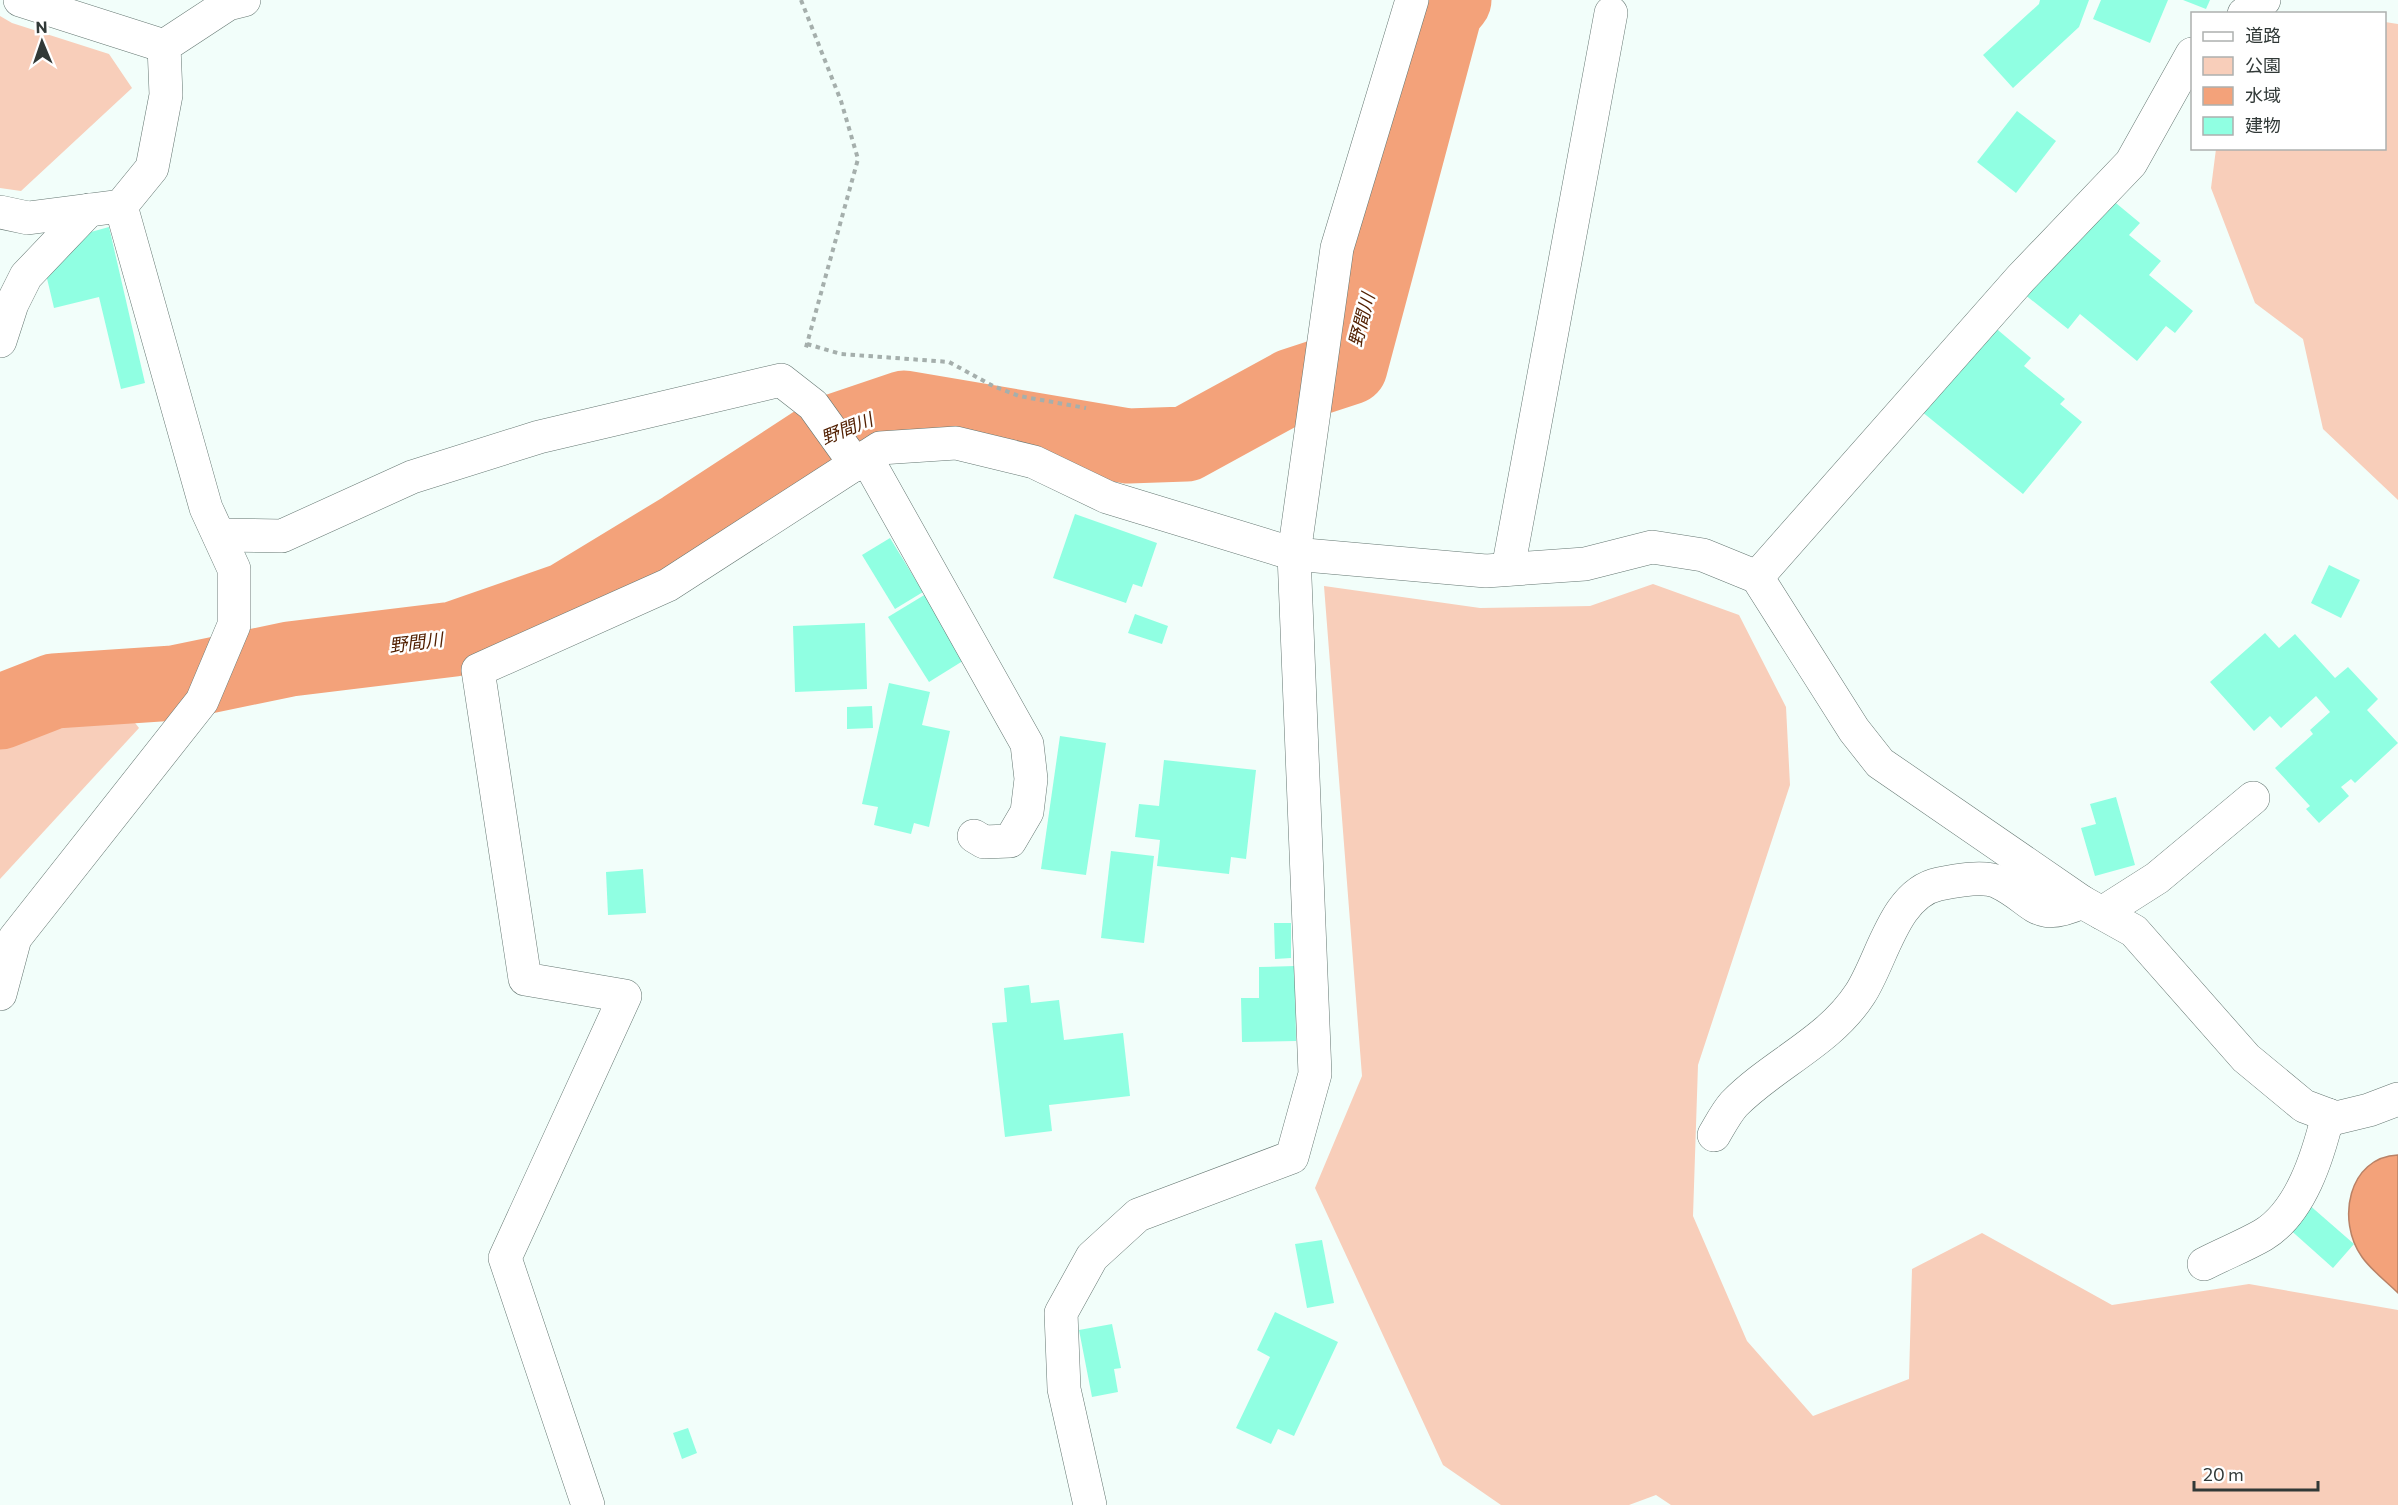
<svg xmlns="http://www.w3.org/2000/svg" width="2398" height="1505" font-family="Commissioner,'Noto Sans JP',sans-serif">
  <style>
    .green { fill: #f8ceba }
    .water { fill: #f3a27a; stroke: #b98266; stroke-width: 1.5 }
    .lines { fill: none; stroke-linecap: round; stroke-linejoin: round }
    .river { stroke: #f3a27a; stroke-width: 75 }
    .building { fill: #90ffe2 }
    .minor-casing { stroke: #657772; stroke-width: 34 }
    .path { stroke: #a5afac; stroke-width: 4; stroke-dasharray: 4.5 4.5; stroke-linecap: butt }
    .minor { stroke: #fff; stroke-width: 33 }
    .labels { text-anchor: middle; stroke-width: 5; stroke-linejoin: round; paint-order: stroke }
    .water-label { font-size: 18px; font-style: italic; fill: #522002; stroke: #fff }
  </style>
  <rect width="100%" height="100%" fill="#f2fefa"/>
  <!-- green -->
  <g class="green">
    <polygon points="0,16 12,23 109,54 132,88 21,191 0,188"/>
    <polygon points="2385,22 2398,24 2398,500 2323,429 2303,339 2255,303 2211,188 2216,149 2384,148"/>
    <polygon points="1653,584 1739,615 1786,707 1790,785 1698,1065 1693,1216 1747,1341 1813,1416 1909,1379 1912,1269 1982,1233 2112,1305 2249,1284 2398,1310 2398,1505 1671,1505 1656,1495 1629,1505 1501,1505 1443,1465 1315,1188 1362,1076 1324,586 1480,608 1590,606"/>
    <polygon points="125,710 139,728 0,879 0,747 54,727"/>
  </g>
  <!-- water -->
  <path class="water" d="M2398,1155V1293C2387,1282 2371,1270 2362,1257C2336,1221 2348,1157 2398,1155Z"/>
  <g class="lines">
    <!-- river -->
    <polyline class="river" points="0,712 54,691 174,683 290,659 454,639 566,600 683,529 830,433 904,408 1128,446 1186,444 1292,386 1350,367 1445,11 1454,0"/>
  </g>
  <!-- building -->
  <g class="building">
    <polygon points="2040,0 2089,0 2079,27 2013,88 1983,55 2039,4"/>
    <polygon points="2101,0 2168,0 2150,43 2093,19"/>
    <polygon points="2183,0 2210,0 2206,9"/>
    <polygon points="2017,111 2056,141 2016,193 1977,162"/>
    <polygon points="2105,194 2140,223 2129,235 2161,261 2149,275 2193,311 2175,333 2166,326 2137,361 2080,314 2068,329 2024,294"/>
    <polygon points="109,227 145,383 121,389 99,297 54,308 45,270 80,235"/>
    <polygon points="1992,325 2031,358 2024,366 2065,399 2060,404 2082,422 2023,494 1921,411"/>
    <polygon points="1075,514 1157,543 1142,587 1133,584 1126,603 1053,578"/>
    <polygon points="890,538 923,592 895,609 862,555"/>
    <polygon points="2329,565 2360,580 2341,618 2311,603"/>
    <polygon points="926,594 966,659 929,682 888,617"/>
    <polygon points="1135,614 1168,626 1162,644 1128,633"/>
    <polygon points="865,623 867,689 795,692 793,626"/>
    <polygon points="2265,633 2279,648 2295,634 2335,678 2348,667 2378,699 2367,710 2398,743 2355,783 2351,779 2341,787 2349,796 2319,823 2306,809 2310,806 2275,768 2313,734 2310,730 2330,712 2316,696 2281,728 2270,716 2254,731 2210,682"/>
    <polygon points="889,683 930,692 922,725 950,731 929,827 914,823 911,834 874,825 878,807 862,804"/>
    <polygon points="872,706 873,728 847,729 847,707"/>
    <polygon points="1060,736 1106,743 1086,875 1041,869"/>
    <polygon points="1164,760 1256,770 1246,859 1231,857 1229,874 1157,866 1160,840 1135,837 1139,804 1159,806"/>
    <polygon points="2116,797 2135,865 2095,876 2081,828 2096,824 2090,804"/>
    <polygon points="1111,851 1154,856 1144,943 1101,938"/>
    <polygon points="643,869 646,913 608,915 606,872"/>
    <polygon points="1274,923 1291,923 1291,958 1275,959"/>
    <polygon points="1295,966 1296,1041 1242,1042 1241,998 1259,998 1259,967"/>
    <polygon points="1029,985 1031,1003 1059,1000 1064,1040 1123,1033 1130,1096 1049,1105 1052,1131 1005,1137 992,1023 1007,1022 1004,988"/>
    <polygon points="2307,1203 2354,1244 2333,1268 2286,1226"/>
    <polygon points="1322,1240 1334,1303 1307,1308 1295,1244"/>
    <polygon points="1275,1312 1338,1342 1294,1436 1278,1429 1271,1444 1236,1428 1270,1357 1257,1350"/>
    <polygon points="1112,1324 1121,1368 1114,1369 1118,1392 1092,1397 1079,1330"/>
    <polygon points="688,1428 697,1453 682,1459 673,1433"/>
  </g>
  <g class="lines">
    <defs>
      <g id="minor">
        <polyline points="20,0 164,46"/>
        <polyline points="2244,14 2264,0"/>
        <polyline points="0,212 28,218 121,206 152,168 166,95 164,46 228,4 244,0"/>
        <polyline points="0,341 12,304 26,276 89,210"/>
        <polyline points="866,457 1027,744 1031,779 1027,812 1010,841 984,842 974,836"/>
        <polyline points="219,535 282,536 412,477 539,437 781,380 813,405 856,465"/>
        <polyline points="1508,569 1611,13"/>
        <polyline points="1757,577 2021,278 2131,163 2192,54"/>
        <polyline points="2102,913 2157,878 2253,798"/>
        <polyline points="0,994 15,938 202,701 234,625 234,569 206,508 121,206"/>
        <path d="M1714,1135C1720,1125 1726,1113 1734,1104C1773,1064 1829,1042 1860,994C1882,961 1894,893 1939,884C1954,881 1984,875 1998,882C2036,900 2034,924 2082,902"/>
        <path d="M2204,1264C2223,1254 2244,1246 2263,1235C2301,1212 2318,1156 2328,1115"/>
        <polyline points="588,1505 505,1258 625,996 525,979 478,670 668,585 880,448 956,443 1034,462 1107,497 1294,554 1486,571 1585,564 1652,547 1703,555 1757,577 1854,730 1880,763 2082,902 2134,931 2246,1058 2304,1106 2336,1118 2369,1110 2398,1099"/>
        <polyline points="1090,1505 1064,1389 1061,1313 1092,1257 1138,1215 1292,1157 1315,1074 1294,554 1337,248 1412,0"/>
      </g>
    </defs>
    <!-- minor casing -->
    <use href="#minor" class="minor-casing"/>
    <!-- path -->
    <g class="path">
      <polyline points="801,0 841,101 858,159 805,351"/>
      <polyline points="807,344 841,354 949,362 993,386 1019,396 1086,408"/>
    </g>
    <!-- minor -->
    <use href="#minor" class="minor"/>
  </g>
  <g class="labels">
    <!-- water labels -->
    <g class="water-label">
      <text transform="translate(1362 320) rotate(-75)" y="6">野間川</text>
      <text transform="translate(847 429) rotate(-22)" y="6">野間川</text>
      <text transform="translate(416 643) rotate(-7)" y="6">野間川</text>
    </g>
  </g>
  <!-- legend -->
  <rect x="2191" y="12" width="195" height="138" fill="#ffffff" stroke="#adb0af" stroke-width="1.5"/>
  <rect x="2203" y="32" width="30" height="9" fill="#ffffff" stroke="#adb0af" stroke-width="1.5"/>
  <text x="2245" y="42" font-size="18" fill="#313937">道路</text>
  <rect x="2203" y="57" width="30" height="18" fill="#f8ceba" stroke="#adb0af" stroke-width="1.5"/>
  <text x="2245" y="72" font-size="18" fill="#313937">公園</text>
  <rect x="2203" y="87" width="30" height="18" fill="#f3a27a" stroke="#adb0af" stroke-width="1.5"/>
  <text x="2245" y="102" font-size="18" fill="#313937">水域</text>
  <rect x="2203" y="117" width="30" height="18" fill="#90ffe2" stroke="#adb0af" stroke-width="1.5"/>
  <text x="2245" y="132" font-size="18" fill="#313937">建物</text>
  <!-- north arrow -->
  <g transform="translate(42 42) rotate(358)" stroke="#ffffff" stroke-width="4.5" paint-order="stroke">
  <path d="M0-4.5L10 22L0 15L-10 22Z" fill="#313937"/>
  <text y="-9" font-size="16" font-weight="bold" text-anchor="middle" fill="#313937">N</text>
  </g>
  <!-- scale -->
  <path d="M2194 1481v9h124v-9" fill="none" stroke="#313937" stroke-width="3"/>
  <text x="2203" y="1481" font-size="18" fill="#313937" stroke="#ffffff" stroke-width="4.5" paint-order="stroke">20 m</text>
</svg>
